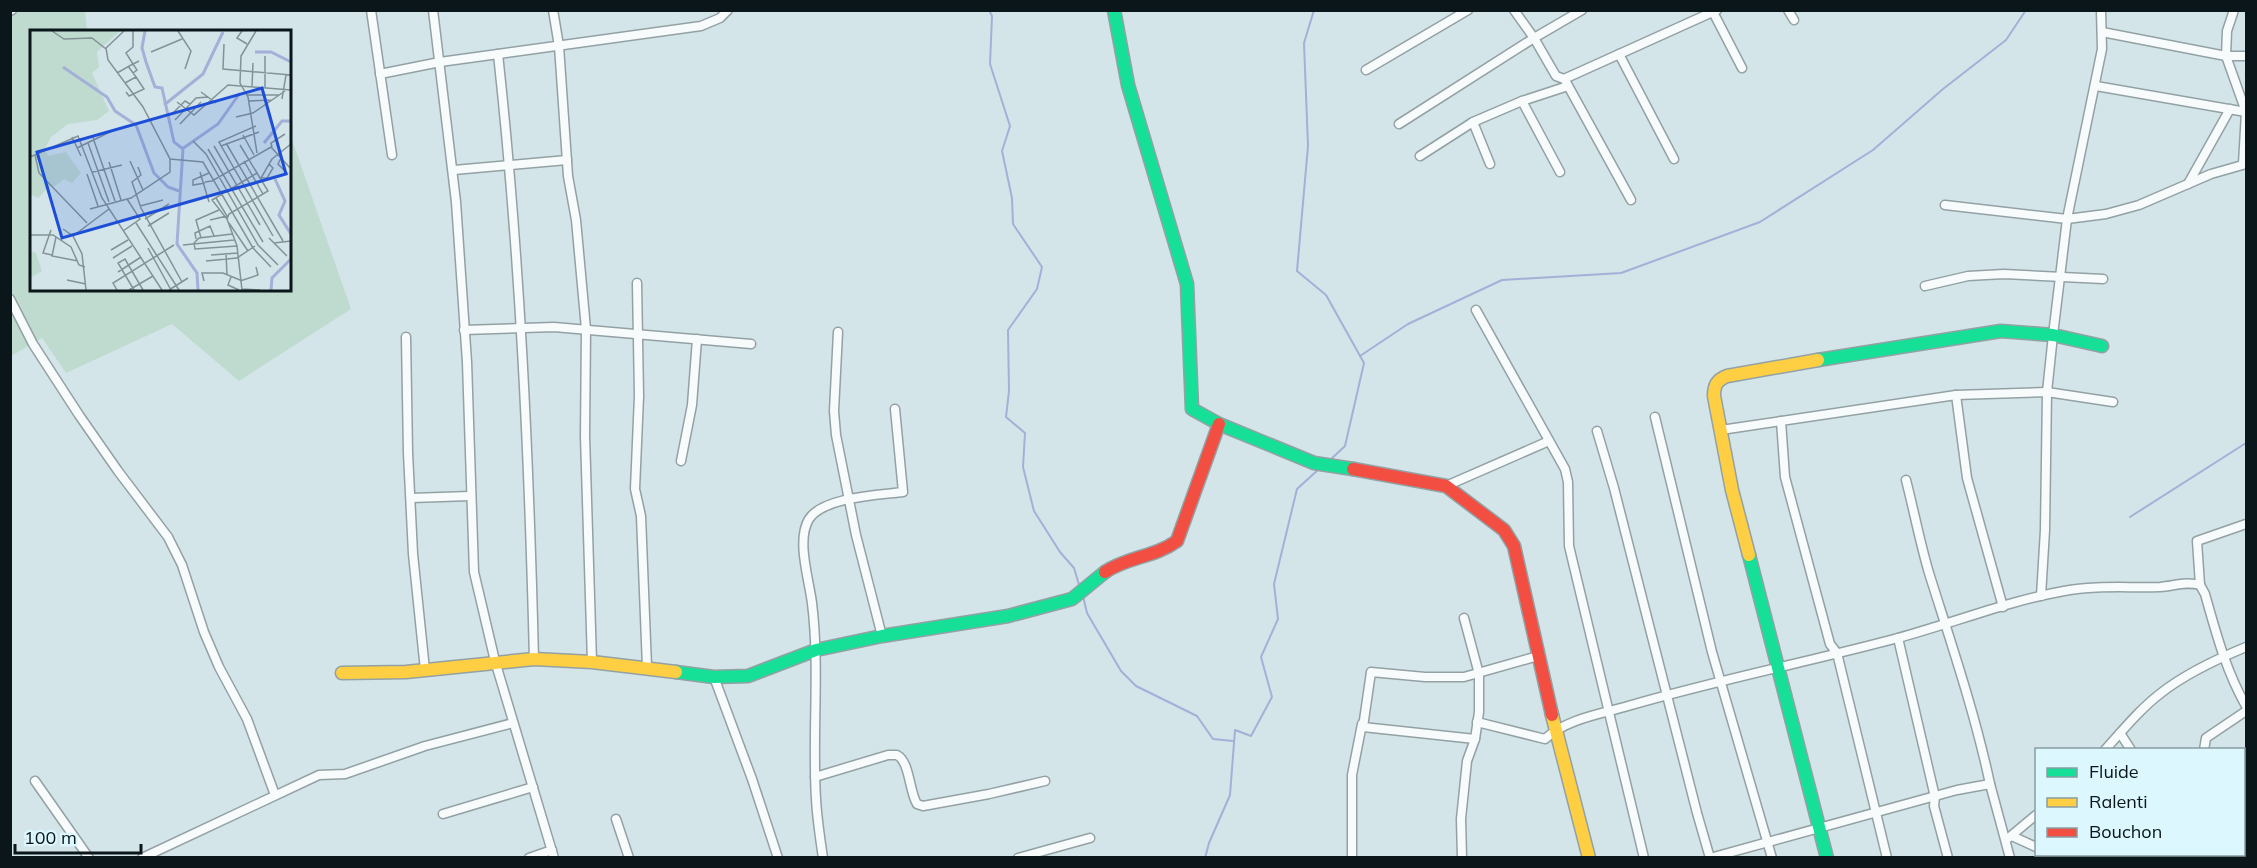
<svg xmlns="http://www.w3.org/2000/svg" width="2257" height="868" font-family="Mulish,sans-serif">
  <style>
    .green { fill: #bfdacf }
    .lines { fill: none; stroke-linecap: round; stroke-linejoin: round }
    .stream { stroke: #a3b0d7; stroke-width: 2 }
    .street-casing { stroke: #93a1a4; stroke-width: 11 }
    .fast-casing { stroke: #93a1a4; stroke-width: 15 }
    .slow-casing { stroke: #93a1a4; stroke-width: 15 }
    .jam-casing { stroke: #93a1a4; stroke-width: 15 }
    .street { stroke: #f8fbfc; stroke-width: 8 }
    .fast { stroke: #16e098; stroke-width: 12 }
    .slow { stroke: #ffcf43; stroke-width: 12 }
    .jam { stroke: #f24e42; stroke-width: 12 }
    .inset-river { fill: none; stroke: #a3b0d7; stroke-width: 3 }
    .inset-road { fill: none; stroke: #839296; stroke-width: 1.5 }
    .view { fill: #1d4ed8; fill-opacity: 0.15; stroke: #1d4ed8; stroke-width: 3 }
    .inset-edge { fill: none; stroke: #0a1619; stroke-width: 3 }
  </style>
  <rect width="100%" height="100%" fill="#d3e5e9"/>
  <!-- green -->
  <polygon class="green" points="11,11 85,11 87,31 32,32 32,290 290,290 290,134 351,309 239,381 172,324 66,373 42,338 11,356"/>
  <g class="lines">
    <!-- stream -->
    <g class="stream">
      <polyline points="989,10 992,16 990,64 1010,126 1002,151 1012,198 1013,224 1042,267 1037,289 1008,330 1009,391 1006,417 1025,433 1023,467 1034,511 1060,552 1074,568 1080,588"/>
      <polyline points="1314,10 1304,43 1308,146 1297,271 1326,295 1364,363 1345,446 1328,462"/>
      <polyline points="1360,356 1408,324 1502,280 1621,273 1760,222 1873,150 1943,89 2006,40 2026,10"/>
      <polyline points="2130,517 2246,443"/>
      <polyline points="1083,596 1087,613 1121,671 1136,686 1197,716 1213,739 1233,741"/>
      <polyline points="1205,858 1209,843 1230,795 1235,730 1251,736 1272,697 1261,657 1278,619 1274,584 1297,489 1319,469"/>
    </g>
    <defs>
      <g id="street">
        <polyline points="371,10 392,155"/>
        <polyline points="433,10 456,202 467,362 474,572 495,661 554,858"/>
        <polyline points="553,10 559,46 568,176 576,220 586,329 585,436 592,662"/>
        <polyline points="1514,10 1534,38 1556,76 1564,79 1717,10"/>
        <polyline points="1788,10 1794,20"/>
        <polyline points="2234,10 2227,31 2226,56 2246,112 2243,164"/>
        <polyline points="10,11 12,10"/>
        <polyline points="1713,12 1742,68"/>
        <polyline points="2102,32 2226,56 2246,56"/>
        <path d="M498,54C520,255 529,457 534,659"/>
        <polyline points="1619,54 1674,159"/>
        <polyline points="1366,70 1468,10"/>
        <polyline points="380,74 440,62 701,26 720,18 728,10"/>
        <polyline points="1566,82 1631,200"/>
        <polyline points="2096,86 2246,112"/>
        <polyline points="1522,101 1560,172"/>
        <polyline points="1473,122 1490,164"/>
        <polyline points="1399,124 1534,38 1582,10"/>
        <polyline points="1420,156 1473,122 1522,101 1568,86"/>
        <polyline points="454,170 567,160"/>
        <polyline points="2188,184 2230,109"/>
        <polyline points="1945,205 2067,219 2106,214 2139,205 2211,174 2246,164"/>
        <polyline points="637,283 639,396 635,489 641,516 647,667"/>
        <polyline points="1925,286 1968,276 2004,274 2103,279"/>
        <polyline points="10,299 33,344 79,415 118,471 168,537 182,565 204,632 219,667 247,719 275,795"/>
        <polyline points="1476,310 1565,469 1568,482 1569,546 1644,858"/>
        <polyline points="464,330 554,327 751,344"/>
        <polyline points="838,332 834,411 836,435 856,535 882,636"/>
        <polyline points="406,337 408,453 413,554 425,670"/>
        <polyline points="1956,395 1967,478 2003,607"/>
        <polyline points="1655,417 1712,652 1772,858"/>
        <polyline points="1781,421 1785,477 1830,644 1837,653 1887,858"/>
        <polyline points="1721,430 1956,395 2047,392 2113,402"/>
        <polyline points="1597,431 1614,488 1697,813 1710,858"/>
        <polyline points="681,461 692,405 697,339"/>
        <path d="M1906,480C1914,511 1920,543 1929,573C1951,643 1975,713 1990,784"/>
        <polyline points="1446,486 1549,441"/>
        <polyline points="411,498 470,496"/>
        <polyline points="2200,585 2197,541 2246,524"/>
        <polyline points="2041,596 2045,530 2047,392 2053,335 2067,219 2102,49 2101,10"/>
        <polyline points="1898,638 1935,797 1934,806 1948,858"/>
        <polyline points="714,677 752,779 778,858"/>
        <path d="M1477,722L1545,739C1566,719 1601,714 1628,706C1717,680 1808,662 1898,638C1953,623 2008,601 2064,591C2095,585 2128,588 2160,587C2174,586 2186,581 2200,585L2205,594C2216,633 2226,671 2246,706"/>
        <polyline points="2120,733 2131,750"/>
        <polyline points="1475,739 1363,727 1371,672 1425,677 1464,677 1538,656"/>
        <path d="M2105,750C2123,730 2140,709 2161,693C2185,674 2217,659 2246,647"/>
        <polyline points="2204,750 2206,738 2246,711"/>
        <path d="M815,777L888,755H897C910,762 909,791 917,804L923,806L989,794L1045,781"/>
        <polyline points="35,781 89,858"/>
        <polyline points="443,814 533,787"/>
        <polyline points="616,819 629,858"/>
        <polyline points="2244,822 2246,827"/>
        <polyline points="2012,836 2036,847"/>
        <polyline points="2006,840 2036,815"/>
        <polyline points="2059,854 2069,854"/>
        <polyline points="142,858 319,775 345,774 425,746 513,723"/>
        <polyline points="529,858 552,850"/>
        <path d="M823,858C820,838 817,818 816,799C812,734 820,668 812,603C809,579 796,540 809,519C823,497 880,495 903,492L895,409"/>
        <polyline points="1018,858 1090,838"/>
        <polyline points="1352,858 1352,775 1362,724"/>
        <polyline points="1462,858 1461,819 1467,761 1475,739 1479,712 1479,674 1464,618"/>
        <polyline points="1710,858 1957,790 1990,784 2010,858"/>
      </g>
      <g id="fast">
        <polyline points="1114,10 1128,85 1187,284 1192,409 1219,424 1314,463 1353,469"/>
        <polyline points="1818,360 2001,331 2053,335 2102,346"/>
        <polyline points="1749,555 1827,858"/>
        <polyline points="676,672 714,677 748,676 816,650 882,636 1008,616 1072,599 1105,572"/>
      </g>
      <g id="slow">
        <path d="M1749,555L1732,490L1714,396C1714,385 1717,380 1727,376L1818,360"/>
        <polyline points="342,673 406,672 534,659 592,662 676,672"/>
        <polyline points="1552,715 1589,858"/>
      </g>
      <g id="jam">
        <polyline points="1353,469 1446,486 1504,530 1514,546 1552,715"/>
        <path d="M1105,572C1127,557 1155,557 1177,541L1219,424"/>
      </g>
    </defs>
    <!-- street casing -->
    <use href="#street" class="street-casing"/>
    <!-- fast casing -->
    <use href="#fast" class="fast-casing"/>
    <!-- slow casing -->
    <use href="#slow" class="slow-casing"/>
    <!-- jam casing -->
    <use href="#jam" class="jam-casing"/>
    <!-- street -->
    <use href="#street" class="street"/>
    <!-- fast -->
    <use href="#fast" class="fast"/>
    <!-- slow -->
    <use href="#slow" class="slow"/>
    <!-- jam -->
    <use href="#jam" class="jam"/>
  </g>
  <!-- overview -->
  <g transform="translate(30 30)">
    <rect width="261" height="261" fill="#d3e5e9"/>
    <path d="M0,1H90L67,22L69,37L62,43L79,81L67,90L38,94L21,107L15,118L18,126L36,122L51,143L42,153L34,149L24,157L21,155L8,168L0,164ZM0,221L6,223L12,241L0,248Z" fill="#bfdacf"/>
    <path class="inset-river" d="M115,1L112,18L116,32L125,57L132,58L144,112L153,119L147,214L167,243L168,260M225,22H241L261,32M33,37L77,67L85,81L106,95L124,143L138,157L149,161M134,75L173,44L193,2M234,113L252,91H261M152,119L188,94L210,63M245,149L255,171L249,185L261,204M241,260L242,248L261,229"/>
    <path class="inset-road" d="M22,1L34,9L62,8L76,19M148,1L161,21L155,39M212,1L207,8L217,14M226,1L211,26L210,53L218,67L227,123M194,14L193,39L261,45M121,22L152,9M87,43L103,34L96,23L103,17V1M103,43L107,40L103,34L109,31M95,53L106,47L98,36M222,56L223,33M235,57V26M96,62L99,66L114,59L106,47M171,62L186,73M217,65H249M252,69L256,45M218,71L242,70M147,72L164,85L198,55L261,60M142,84L155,71L160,74M206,87L223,83L255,61M145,90L166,68L178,67M150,94L171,72M226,96L189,112L243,206M62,105L85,171M213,105L224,125M42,107L51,126M163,111L176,124L228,215L248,235M58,113L79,172M196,113L253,211M210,115L227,143M184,116L230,195M191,116L229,102M242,117L241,113L255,104M47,118L86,99M178,119L233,212M5,125L9,143L57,193M0,127L48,106L72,168L132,260M251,128L248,134L258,144M140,129L173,132L223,218L241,237M100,131L113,160M214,131L233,164M79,132L91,170M108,137L111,145L102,152L111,178L152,252M63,142L92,135M170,142L179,172M57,144L68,176M231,148L242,129L261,114M231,148H237L243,138L239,134M175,152L182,151L241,117L261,139M175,153L163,155V150L179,143M110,176L133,170M60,179L101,168L140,142V129L113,77L78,30L76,18L94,1M115,189L139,174M197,189L199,184L238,161L227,143L182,170L197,189L207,216L212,260M180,190L197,186L186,168M106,193L149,260M199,193L218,221M118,196L139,183M33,199L43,206L52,224L56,260M21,200L13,223L22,225M93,201L110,189L97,169M0,205H23L41,217L49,235L55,237M43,206L79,179M26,207L22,226L48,231M171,208L166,190L189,180M239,208L244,213L261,211M166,209L165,203L180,196L184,206M243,212L257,226M164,213L165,219L207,216M164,213L169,208L202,204M153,215L204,210M118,218L141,260M81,220L98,210M196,223L197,245M181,225L208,223M83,228L102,216M176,231L207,228L225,216M88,242L111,227M201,247L198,255L209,260M37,250L56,254M174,251L172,243H193L210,250M210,251L228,245L226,237M212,259L230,260M87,260L83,253L144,215M99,260L123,246M104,260L88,233L95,229L113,260M139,260L158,248"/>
    <path class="view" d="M232,58L256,144L32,208L7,122Z"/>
    <rect width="261" height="261" class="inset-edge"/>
  </g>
  <!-- border -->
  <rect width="2257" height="868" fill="none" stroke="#0a1619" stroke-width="24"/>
  <!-- legend -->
  <rect x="2035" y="748" width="210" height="108" fill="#dcf7fe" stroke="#889da2" stroke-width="1.5"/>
  <rect x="2047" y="768" width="30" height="9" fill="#16e098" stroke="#889da2" stroke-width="1.5"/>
  <text x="2089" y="778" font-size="18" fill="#0a1619">Fluide</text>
  <rect x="2047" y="798" width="30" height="9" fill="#ffcf43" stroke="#889da2" stroke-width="1.5"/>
  <text x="2089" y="808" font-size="18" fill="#0a1619">Ralenti</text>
  <rect x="2047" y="828" width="30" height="9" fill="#f24e42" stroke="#889da2" stroke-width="1.5"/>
  <text x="2089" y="838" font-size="18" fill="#0a1619">Bouchon</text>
  <!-- scale -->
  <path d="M15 844v9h126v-9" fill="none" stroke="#0a1619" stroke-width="3"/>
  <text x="24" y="844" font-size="18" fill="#0a1619" stroke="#dcf7fe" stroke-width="4.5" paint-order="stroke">100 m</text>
</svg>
